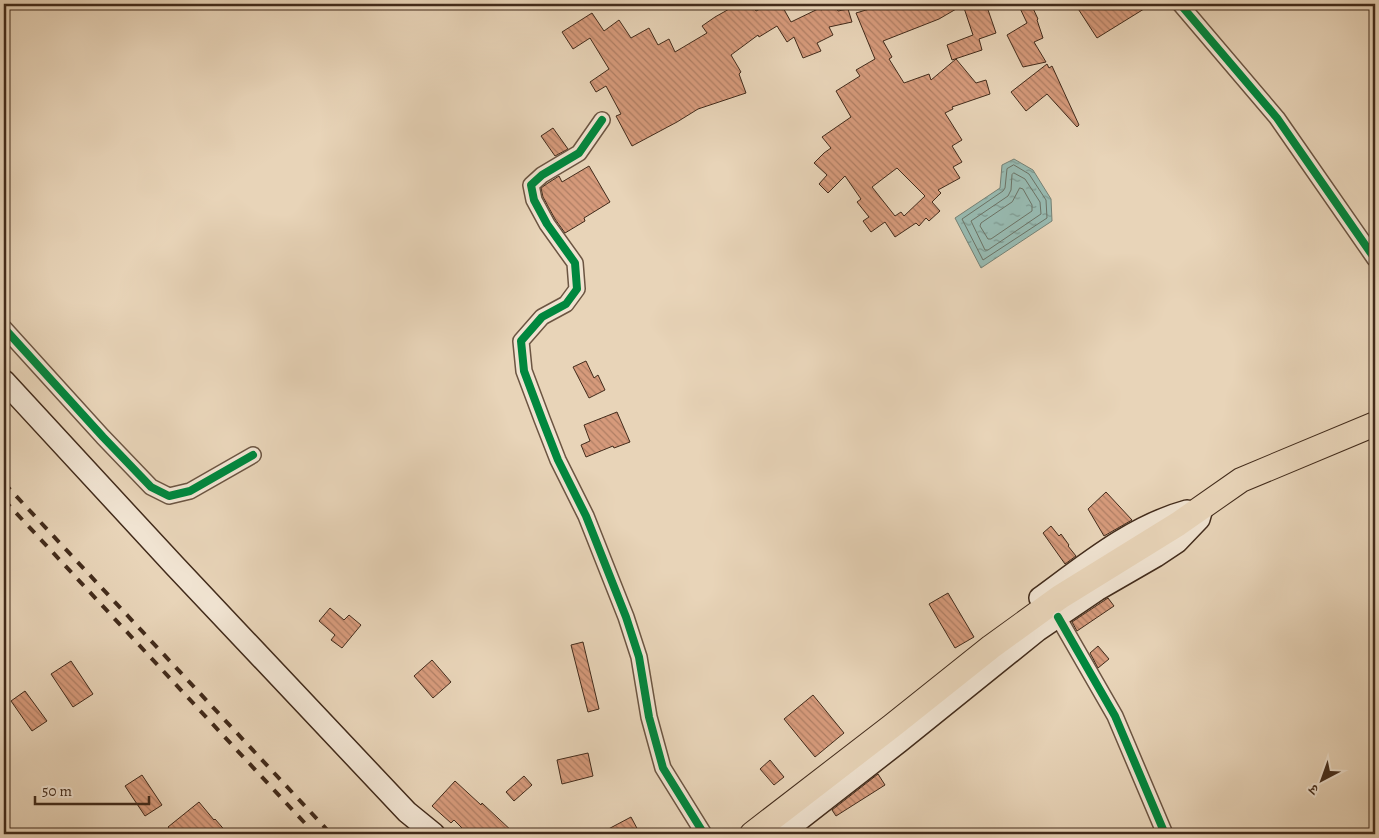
<svg xmlns="http://www.w3.org/2000/svg" width="1379" height="838" font-family="Alegreya,'Noto Serif Devanagari',serif">
  <style>
    .water { fill: url(#water-ripples); stroke: #758073 }
    .lines { fill: none; stroke-linecap: round; stroke-linejoin: round }
    .shore { stroke: #6c7264; stroke-width: 1 }
    .building { fill: url(#building-back-hatch); stroke: #422b1b; fill-rule: evenodd }
    .minor-casing { stroke: #6c5542; stroke-width: 18 }
    .secondary-casing { stroke: #422b1b; stroke-width: 24 }
    .primary-casing { stroke: #422b1b; stroke-width: 26 }
    .minor { stroke: #f0e3d1; stroke-width: 15 }
    .secondary { stroke: #f0e3d1; stroke-width: 21 }
    .primary { stroke: #e8d4b8; stroke-width: 24 }
    .rail { stroke: #422b1b; stroke-width: 4; stroke-dasharray: 9 9; stroke-linecap: butt }
    .cycleway-casing { stroke: #f0e3d1; stroke-width: 11 }
    .cycleway { stroke: #00873e; stroke-width: 8 }
  </style>
  <defs>
    <pattern id="water-ripples" width="26" height="14" patternUnits="userSpaceOnUse" patternTransform="scale(1.25)"><rect width="26" height="14" fill="#97b8ae"/><path d="M2 4q2-2 4 0t4 0M15 11q2-2 4 0t4 0" fill="none" stroke="#7d968d"/></pattern>
    <pattern id="building-back-hatch" width="6" height="6" patternUnits="userSpaceOnUse" patternTransform="scale(1.25)"><rect width="6" height="6" fill="#d69a7b"/><path d="M-1 5l2 2M0 0l6 6M5-1l2 2" fill="none" stroke="#af7e64"/></pattern>
  </defs>
  <rect width="100%" height="100%" fill="#e8d4b8"/>
  <filter id="stains"><feTurbulence type="fractalNoise" baseFrequency=".004" numOctaves="4"/><feColorMatrix values="0 0 0 0 .2 0 0 0 0 .09 0 0 0 0 .02 0 0 0 .5 -.17"/></filter>
  <radialGradient id="worn" r=".72"><stop offset=".6" stop-color="#630" stop-opacity="0"/><stop offset="1" stop-color="#630" stop-opacity=".3"/></radialGradient>
  <!-- water -->
  <polygon class="water" points="1014,159 1033,170 1051,199 1052,221 981,268 955,218 1000,188 1002,165"/>
  <g class="lines">
    <!-- shore -->
    <g class="shore">
      <polygon points="1014,165 1029,174 1046,200 1047,218 983,260 962,219 1003,191 1005,188 1007,169"/>
      <polygon points="1014,173 1025,179 1040,202 1041,214 988,250 985,250 971,221 1008,196 1011,190 1012,175"/>
      <polygon points="1020,188 1023,189 1032,205 1032,211 991,239 988,239 980,226 981,223 1012,202"/>
    </g>
  </g>
  <!-- building -->
  <g class="building">
    <polygon points="738,4 751,4 756,11 770,4 781,4 791,22 820,8 821,10 834,4 838,11 848,9 852,22 829,27 833,35 817,43 821,51 803,58 794,37 787,42 777,26 759,37 758,35 731,55 741,72 739,74 746,93 698,109 677,122 632,146 616,116 621,114 606,86 596,92 590,82 609,69 590,38 573,49 562,32 592,13 604,31 619,20 631,38 649,28 658,45 669,39 675,52 707,33 702,26 715,17"/>
    <path d="M886,4H986L996,33L979,39L982,50L952,60L947,45L973,35L963,5L939,19L883,41L892,57L889,59L904,83L929,74L931,80L956,59L976,83L986,80L990,94L952,107L953,109L945,113L962,140L952,146L962,162L953,167L960,178L938,190L941,193L932,202L940,211L929,221L926,218L919,226L916,223L895,237L885,222L871,232L863,221L869,217L857,202L861,199L845,176L828,193L819,184L827,175L814,163L824,153L831,148L822,137L851,117L836,91L860,76L856,70L875,59L856,13ZM897,168L925,196L904,216L901,212L895,216L872,187Z"/>
    <polygon points="1018,4 1031,4 1038,19 1037,20 1043,38 1034,42 1046,62 1023,67 1007,35 1027,23"/>
    <polygon points="1075,4 1152,4 1097,38"/>
    <polygon points="1047,64 1049,68 1052,66 1079,125 1077,127 1047,94 1026,111 1011,92"/>
    <polygon points="553,128 568,149 555,156 541,136"/>
    <polygon points="589,166 610,202 584,218 585,221 565,233 555,219 543,197 541,188 548,183 559,176 562,182"/>
    <polygon points="586,361 594,378 598,375 605,390 589,398 573,367"/>
    <polygon points="617,412 630,442 614,448 613,446 586,457 581,445 590,441 584,425"/>
    <polygon points="1106,492 1132,520 1104,536 1088,509"/>
    <polygon points="1051,526 1059,536 1061,534 1069,545 1068,546 1076,556 1065,564 1043,533"/>
    <polygon points="948,593 974,637 955,648 929,604"/>
    <polygon points="1108,598 1114,606 1077,631 1072,622"/>
    <polygon points="330,608 344,620 349,615 361,625 342,648 331,640 335,635 319,621"/>
    <polygon points="583,642 599,709 588,712 571,645"/>
    <polygon points="1098,646 1109,659 1098,668 1090,653"/>
    <polygon points="432,660 451,682 433,698 414,676"/>
    <polygon points="71,661 93,694 73,707 51,674"/>
    <polygon points="25,691 47,721 32,731 11,701"/>
    <polygon points="813,695 844,733 815,757 784,719"/>
    <polygon points="588,753 593,776 562,784 557,760"/>
    <polygon points="770,760 784,777 774,785 760,769"/>
    <polygon points="878,774 885,785 836,816 832,810"/>
    <polygon points="142,775 162,805 145,816 125,786"/>
    <polygon points="524,776 532,785 514,801 506,792"/>
    <polygon points="455,781 481,805 482,803 515,834 468,834 454,820 451,823 432,806"/>
    <polygon points="199,802 214,820 215,819 228,834 174,834 168,827"/>
    <polygon points="631,817 640,834 599,834"/>
  </g>
  <g class="lines">
    <defs>
      <g id="minor">
        <polyline points="1180,4 1277,118 1375,259"/>
        <polyline points="602,120 579,153 542,175 531,185 534,200 547,224 575,263 577,289 566,304 542,317 521,341 524,371 542,419 558,460 586,516 626,617 639,657 649,717 663,768 704,834"/>
        <polyline points="4,328 103,437 151,487 169,496 190,491 253,455"/>
        <polyline points="1058,617 1115,716 1165,834"/>
      </g>
      <g id="secondary">
        <polyline points="4,381 174,565 407,812 434,834"/>
        <path d="M1040,598C1085,565 1132,526 1187,511"/>
        <polyline points="781,834 899,742 1038,630 1097,590 1156,556 1177,542 1199,519 1201,512"/>
      </g>
      <polyline id="primary" points="752,834 892,726 991,647 1060,597 1178,524 1241,480 1375,424"/>
    </defs>
    <!-- minor casing -->
    <use href="#minor" class="minor-casing"/>
    <!-- secondary casing -->
    <use href="#secondary" class="secondary-casing"/>
    <!-- primary casing -->
    <use href="#primary" class="primary-casing"/>
    <!-- minor -->
    <use href="#minor" class="minor"/>
    <!-- secondary -->
    <use href="#secondary" class="secondary"/>
    <!-- primary -->
    <use href="#primary" class="primary"/>
    <!-- rail -->
    <g class="rail">
      <polyline points="4,483 331,834"/>
      <polyline points="4,500 315,834"/>
    </g>
    <defs>
      <g id="cycleway">
        <polyline points="1180,4 1277,118 1375,259"/>
        <polyline points="602,120 579,153 542,175 531,185 534,200 547,224 575,263 577,289 566,304 542,317 521,341 524,371 542,419 558,460 586,516 626,617 639,657 649,717 663,768 704,834"/>
        <polyline points="4,328 103,437 151,487 169,496 190,491 253,455"/>
        <polyline points="1058,617 1115,716 1165,834"/>
      </g>
    </defs>
    <!-- cycleway casing -->
    <use href="#cycleway" class="cycleway-casing"/>
    <!-- cycleway -->
    <use href="#cycleway" class="cycleway"/>
  </g>
  <!-- margin -->
  <rect width="1379" height="838" fill="none" stroke="#e8d4b8" stroke-width="20"/>
  <rect x="5" y="5" width="1369" height="828" fill="none" stroke="#422b1b" stroke-width="2.5"/>
  <rect x="10" y="10" width="1359" height="818" fill="none" stroke="#422b1b"/>
  <!-- north arrow -->
  <g transform="translate(1322 780) rotate(221)" stroke="#f0e3d1" stroke-width="4" paint-order="stroke">
  <path d="M0-4L9 19L0 12L-9 19Z" fill="#422b1b"/>
  <text y="-8" font-size="14" font-weight="bold" text-anchor="middle" fill="#422b1b">उ</text>
  </g>
  <!-- scale -->
  <path d="M35 796v8h114v-8" fill="none" stroke="#422b1b" stroke-width="2.5"/>
  <text x="42" y="796" font-size="15" fill="#422b1b" stroke="#f0e3d1" stroke-width="4" paint-order="stroke">50 m</text>
  <rect width="100%" height="100%" filter="url(#stains)"/>
  <rect width="100%" height="100%" fill="url(#worn)"/>
</svg>
